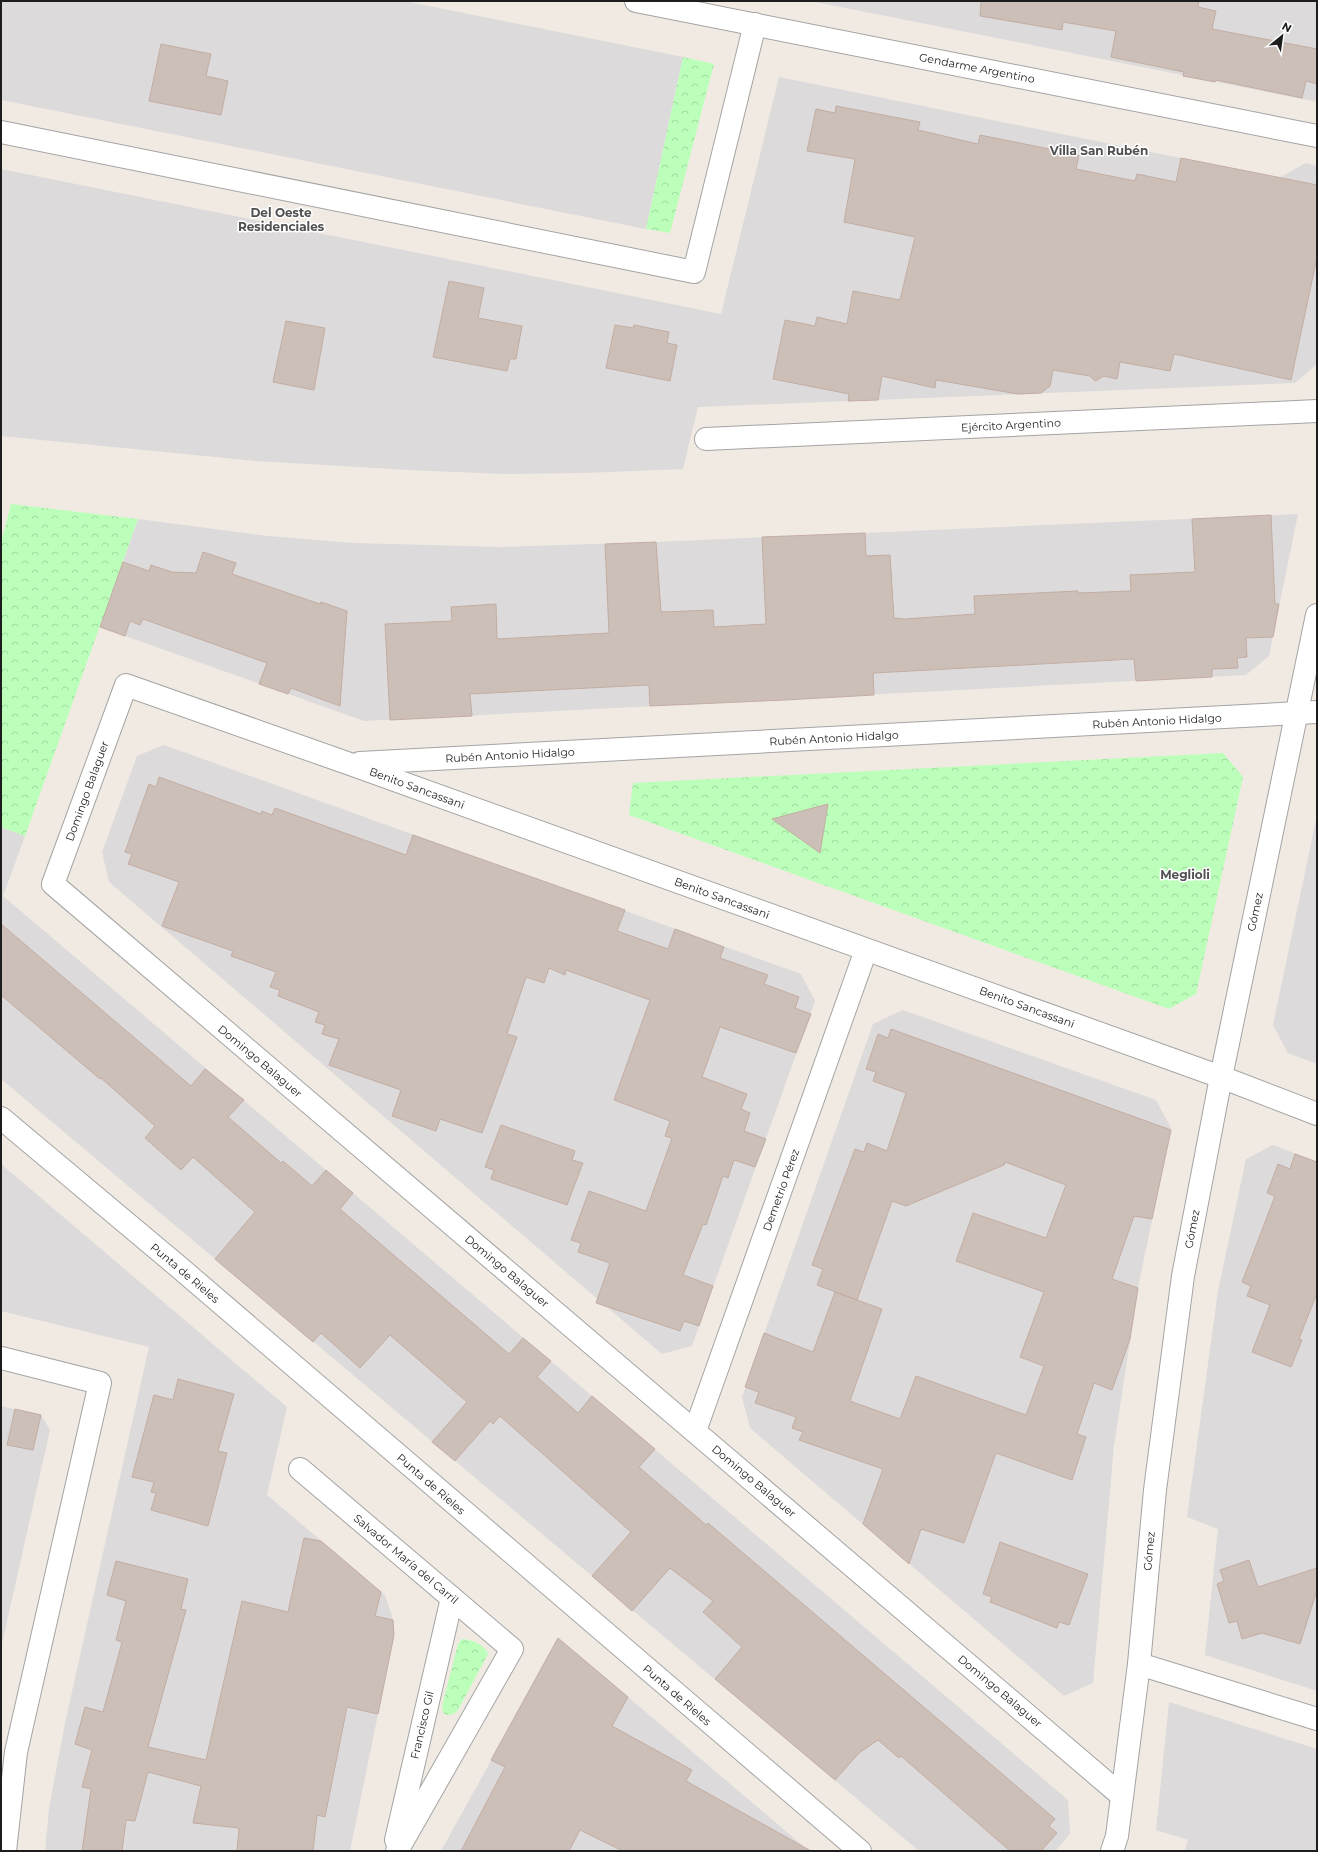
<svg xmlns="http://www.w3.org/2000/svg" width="1318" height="1852" font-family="Montserrat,sans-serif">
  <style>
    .residential { fill: #dcdada }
    .park { fill: url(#park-crowns) }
    .building { fill: #ccbfb8; stroke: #c3ada3 }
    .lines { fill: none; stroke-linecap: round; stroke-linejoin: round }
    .minor-casing { stroke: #a4a4a4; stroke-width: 24 }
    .tertiary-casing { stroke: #a4a4a4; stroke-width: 24 }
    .minor { stroke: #fff; stroke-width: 22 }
    .tertiary { stroke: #fff; stroke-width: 22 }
    .labels { text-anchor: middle; stroke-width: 3; stroke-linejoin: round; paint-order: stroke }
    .street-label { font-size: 11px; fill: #1d1d1d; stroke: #fff }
    .neighbourhood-label { font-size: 12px; font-weight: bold; fill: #505050; stroke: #fff }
  </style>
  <defs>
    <pattern id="park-crowns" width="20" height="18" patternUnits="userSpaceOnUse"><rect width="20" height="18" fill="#bcffba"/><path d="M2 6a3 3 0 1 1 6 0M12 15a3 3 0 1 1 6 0" fill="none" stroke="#a1da9f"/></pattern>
  </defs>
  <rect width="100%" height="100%" fill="#f0eae2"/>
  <!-- residential -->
  <g class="residential">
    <polygon points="1,1 404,1 683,57 646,229 1,100"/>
    <polygon points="810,1 1317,1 1317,102 1007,40"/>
    <polygon points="779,77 1279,178 1306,163 1317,166 1317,364 1295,383 698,407 683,469 585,473 502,474 410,470 256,461 1,436 1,169 721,314"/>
    <polygon points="1298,514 1269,656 1246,675 364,721 100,627 138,519 268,536 354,543 501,547 656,542"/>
    <polygon points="164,745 801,974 815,1001 692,1346 662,1354 109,882 102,852 137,756"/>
    <polygon points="1317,815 1317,1064 1288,1053 1273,1025"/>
    <polygon points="1,827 25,836 3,896 1068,1800 1070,1834 1055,1851 919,1851 1,1079"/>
    <polygon points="903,1010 1156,1100 1171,1128 1138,1288 1114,1446 1093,1683 1064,1696 750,1428 742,1397 873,1024"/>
    <polygon points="1273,1145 1317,1162 1317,1691 1205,1655 1218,1529 1187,1517 1218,1291 1246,1159"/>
    <polygon points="1,1164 287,1407 267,1495 385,1595 393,1620 394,1636 350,1851 45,1851 49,1809 65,1723 149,1347 1,1311"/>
    <polygon points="1,1406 41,1415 50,1430 1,1648"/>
    <polygon points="628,1697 802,1845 799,1851 441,1851 525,1699"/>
    <polygon points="1169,1702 1317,1749 1317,1851 1185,1851 1188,1840 1156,1830"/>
  </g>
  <!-- park -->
  <g class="park">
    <polygon points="683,57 714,64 670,233 646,229"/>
    <polygon points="11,504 138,519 25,836 1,827 1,542"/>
    <polygon points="1223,753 1243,777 1196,994 1169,1009 629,815 633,783"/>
    <path d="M464,1639C474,1641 484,1644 488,1654L458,1710C454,1714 449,1717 443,1713L442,1706L458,1644L461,1640Z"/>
  </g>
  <!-- building -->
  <g class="building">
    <polygon points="981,1 1199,1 1198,7 1216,11 1212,29 1317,49 1317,84 1306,81 1302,98 1216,80 1215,82 1183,76 1184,72 1111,57 1116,31 1063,22 1062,30 980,16"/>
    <polygon points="161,44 211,54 206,76 228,81 221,115 149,101"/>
    <polygon points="836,106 920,122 918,130 978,144 980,135 1079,155 1076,169 1135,181 1137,174 1176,182 1181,158 1317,185 1317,257 1291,380 1174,354 1170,371 1120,362 1117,379 1104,376 1095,381 1090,376 1053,370 1050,386 1041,393 1018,394 936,380 935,388 882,376 878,400 848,401 849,394 773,379 785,320 815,326 817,317 847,324 853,291 900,300 915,237 844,222 855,159 807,151 816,109 835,113"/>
    <polygon points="449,281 484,288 478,318 522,326 516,359 510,359 507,371 433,357"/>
    <polygon points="286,321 325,328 314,390 273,382"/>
    <polygon points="615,325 633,328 634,325 669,332 667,343 677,345 670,381 606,368"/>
    <polygon points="1271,515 1275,604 1279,604 1273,637 1246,638 1247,657 1237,658 1238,668 1212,669 1212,677 1136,681 1134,659 873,673 874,695 785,700 650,706 649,685 470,694 472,716 390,720 385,624 452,621 451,607 496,604 497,639 609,633 605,544 656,542 661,612 713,610 714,627 766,624 762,537 865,533 866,556 890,555 894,618 905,619 975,614 974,596 1078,591 1078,593 1131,591 1130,575 1195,572 1192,519"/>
    <polygon points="203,552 236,563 232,574 320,604 321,602 347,611 340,706 291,688 288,694 259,684 267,663 143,619 140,625 130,621 125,636 100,627 123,562 149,571 151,565 172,572 196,573"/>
    <polygon points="159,777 261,814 262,811 272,815 275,808 406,855 413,835 625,910 617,931 668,949 675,929 724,947 720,958 768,975 764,984 799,997 795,1008 811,1014 796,1053 720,1027 702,1077 747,1094 741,1109 750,1113 744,1131 766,1139 755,1167 734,1160 728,1178 723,1176 706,1225 703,1224 683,1275 713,1286 699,1326 684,1321 680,1331 596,1303 610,1263 578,1252 581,1243 571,1240 589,1191 646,1211 672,1138 665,1136 670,1121 614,1100 650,1000 566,970 565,975 549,968 544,983 526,977 507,1034 517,1037 482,1133 440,1119 436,1131 392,1116 401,1090 329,1065 339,1039 322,1034 325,1025 315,1022 319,1012 278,996 280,990 270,987 276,972 231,956 233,951 162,926 179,882 128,864 132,854 125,852 149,784 156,787"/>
    <polygon points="828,804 820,853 772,819"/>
    <polygon points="1,924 191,1086 205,1069 244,1100 228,1117 281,1163 283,1161 312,1186 326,1170 353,1193 340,1209 509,1354 523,1338 551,1361 537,1377 578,1413 592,1396 655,1449 639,1467 706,1525 708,1523 1055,1819 1049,1826 1057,1833 1041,1851 1010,1851 901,1756 899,1758 878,1740 859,1753 835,1780 715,1679 742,1647 703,1612 713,1601 670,1568 632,1611 592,1576 631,1532 500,1416 493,1424 490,1421 455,1461 432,1442 467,1402 390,1335 360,1368 321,1333 313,1342 215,1259 255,1212 193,1157 181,1170 145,1138 155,1126 101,1078 100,1079 1,995"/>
    <polygon points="891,1029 1171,1130 1152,1219 1134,1216 1112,1279 1138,1288 1130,1339 1112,1390 1094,1383 1077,1434 1086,1437 1072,1480 996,1453 964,1543 921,1529 909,1564 863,1524 883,1469 799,1440 803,1432 792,1428 796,1417 755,1403 759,1392 745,1387 764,1333 813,1352 835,1292 882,1309 850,1401 900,1419 916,1376 1026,1415 1044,1366 1020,1357 1044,1292 956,1261 973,1213 1046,1238 1066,1185 1005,1162 1004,1165 906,1206 892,1201 857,1300 817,1285 823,1269 812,1265 855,1149 864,1152 867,1143 887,1151 906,1093 873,1081 876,1072 866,1069 878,1034 888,1038"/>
    <polygon points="501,1125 575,1151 572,1160 583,1163 567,1205 491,1179 494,1170 485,1167"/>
    <polygon points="1295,1154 1317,1162 1317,1293 1299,1339 1302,1340 1291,1367 1252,1352 1270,1305 1247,1296 1251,1286 1242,1282 1275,1196 1267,1193 1278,1164 1290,1169"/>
    <polygon points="178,1379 234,1394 218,1451 227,1453 208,1526 151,1510 156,1493 151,1492 154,1482 132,1477 154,1395 173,1400"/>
    <polygon points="15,1409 41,1415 33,1450 7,1445"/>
    <polygon points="304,1538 321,1541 381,1592 375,1616 393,1620 394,1635 378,1714 347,1707 325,1817 317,1815 313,1851 237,1851 239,1828 193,1823 201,1786 148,1772 135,1821 126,1820 122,1851 82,1851 91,1789 82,1787 92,1750 75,1744 85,1707 103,1712 122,1642 116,1640 126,1601 107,1595 116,1561 188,1579 181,1609 186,1610 148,1747 206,1760 242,1601 288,1612"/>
    <polygon points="1000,1542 1088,1574 1069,1625 1059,1622 1057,1628 990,1602 992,1597 983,1594"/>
    <polygon points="1249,1560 1258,1587 1317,1568 1317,1590 1300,1644 1262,1633 1242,1639 1237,1621 1229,1623 1217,1584 1224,1581 1220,1570"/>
    <polygon points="558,1638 628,1697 612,1726 692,1770 686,1781 811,1851 623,1851 580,1830 569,1851 461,1851 505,1767 491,1760"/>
  </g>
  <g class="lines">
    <defs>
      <g id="minor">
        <polyline points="636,1 1317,136"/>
        <polyline points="1,132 694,272 755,24"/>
        <polyline points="706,439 1317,411"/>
        <polyline points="360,763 1317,712"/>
        <polyline points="1,1358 100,1383 16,1752 5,1851"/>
        <polyline points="695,1431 866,950"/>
        <polyline points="300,1469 512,1649 397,1851"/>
        <polyline points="1139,1664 1317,1719"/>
        <polyline points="1122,1796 53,884 126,685 350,764 1221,1077 1317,1114"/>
        <polyline points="396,1840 452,1598"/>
        <polyline points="1112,1851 1117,1836 1129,1742 1139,1664 1155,1490 1183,1276 1221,1077 1317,615"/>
      </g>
      <polyline id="tertiary" points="1,1118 180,1268 860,1851"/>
    </defs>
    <!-- minor casing -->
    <use href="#minor" class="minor-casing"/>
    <!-- tertiary casing -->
    <use href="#tertiary" class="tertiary-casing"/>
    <!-- minor -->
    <use href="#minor" class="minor"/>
    <!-- tertiary -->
    <use href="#tertiary" class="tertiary"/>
  </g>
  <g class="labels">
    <!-- street labels -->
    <g class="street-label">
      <text transform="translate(977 68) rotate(11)" y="4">Gendarme Argentino</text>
      <text transform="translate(1011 425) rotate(-3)" y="4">Ejército Argentino</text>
      <text transform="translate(1157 721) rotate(-3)" y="4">Rubén Antonio Hidalgo</text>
      <text transform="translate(834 738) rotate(-3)" y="4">Rubén Antonio Hidalgo</text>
      <text transform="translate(510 755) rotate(-3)" y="4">Rubén Antonio Hidalgo</text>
      <text transform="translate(417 788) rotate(20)" y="4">Benito Sancassani</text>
      <text transform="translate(87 791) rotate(-70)" y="4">Domingo Balaguer</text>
      <text transform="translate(722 898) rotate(20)" y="4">Benito Sancassani</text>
      <text transform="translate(1255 912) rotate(-78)" y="4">Gómez</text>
      <text transform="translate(1027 1007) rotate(20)" y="4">Benito Sancassani</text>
      <text transform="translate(260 1061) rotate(40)" y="4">Domingo Balaguer</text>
      <text transform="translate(781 1190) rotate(-70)" y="4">Demetrio Pérez</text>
      <text transform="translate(1192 1229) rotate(-79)" y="4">Gómez</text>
      <text transform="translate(507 1271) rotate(40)" y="4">Domingo Balaguer</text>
      <text transform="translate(185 1273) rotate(40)" y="4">Punta de Rieles</text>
      <text transform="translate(754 1481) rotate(40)" y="4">Domingo Balaguer</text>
      <text transform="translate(431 1484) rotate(41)" y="4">Punta de Rieles</text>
      <text transform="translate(1149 1551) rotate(-85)" y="4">Gómez</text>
      <text transform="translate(406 1559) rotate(40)" y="4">Salvador María del Carril</text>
      <text transform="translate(1000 1691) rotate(40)" y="4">Domingo Balaguer</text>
      <text transform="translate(677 1695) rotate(41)" y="4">Punta de Rieles</text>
      <text transform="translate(422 1725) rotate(-77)" y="4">Francisco Gil</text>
    </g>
    <!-- neighbourhood labels -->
    <g class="neighbourhood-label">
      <text x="1099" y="155">Villa San Rubén</text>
      <text x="281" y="217">Del Oeste<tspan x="281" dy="14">Residenciales</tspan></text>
      <text x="1185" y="879">Meglioli</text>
    </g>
  </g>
  <!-- border -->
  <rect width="1318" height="1852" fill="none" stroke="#1d1d1d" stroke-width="4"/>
  <!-- north arrow -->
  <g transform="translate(1282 36) rotate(29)" stroke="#ffffff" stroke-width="3" paint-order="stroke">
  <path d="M0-3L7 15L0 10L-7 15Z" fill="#1d1d1d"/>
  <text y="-6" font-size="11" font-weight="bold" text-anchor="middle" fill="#1d1d1d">N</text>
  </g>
</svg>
